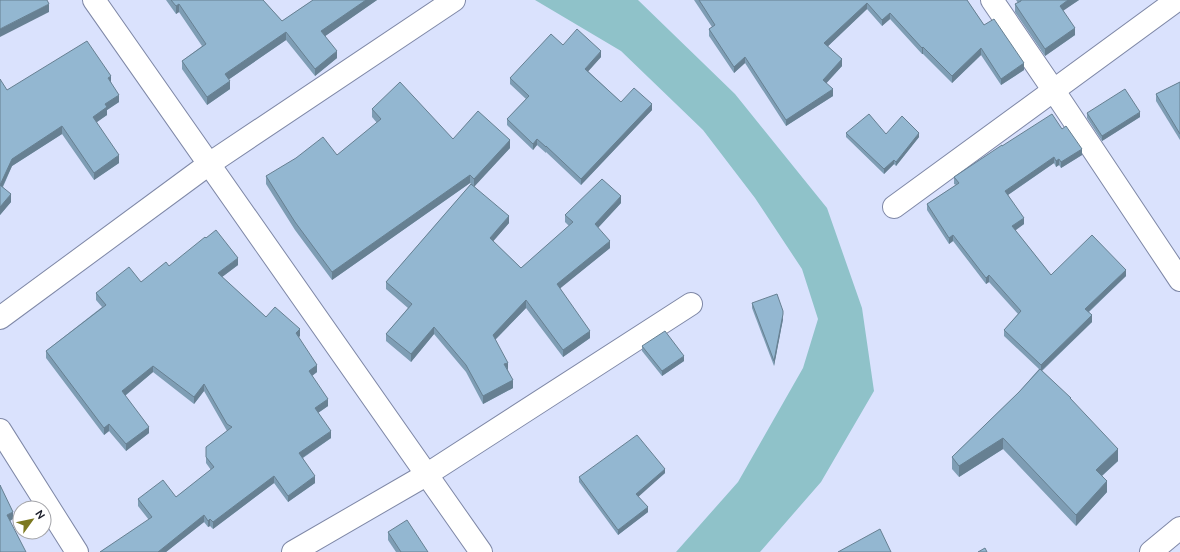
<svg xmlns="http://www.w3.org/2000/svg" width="1180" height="552" font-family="Ubuntu,sans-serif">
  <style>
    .water { fill: #8fc2c9 }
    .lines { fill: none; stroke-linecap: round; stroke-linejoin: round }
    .minor-casing { stroke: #7f88a7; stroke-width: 24 }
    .tertiary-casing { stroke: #7f88a7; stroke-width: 24 }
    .minor { stroke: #fff; stroke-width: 22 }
    .tertiary { stroke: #fff; stroke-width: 22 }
    .wall { fill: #7e9db4 }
    .shaded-wall { fill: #678092 }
    .building { fill: #93b7d1; stroke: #678092 }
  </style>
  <rect width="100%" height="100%" fill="#dae2fd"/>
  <!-- water -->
  <polygon class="water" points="535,0 638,0 735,94 827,208 862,308 874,391 821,482 760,552 676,552 738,482 803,368 818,319 802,269 755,198 703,130 621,51"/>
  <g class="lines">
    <defs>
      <g id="minor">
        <polyline points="94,0 481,552"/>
        <polyline points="992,0 1054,91 1180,280"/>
        <polyline points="894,207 1177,0"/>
        <polyline points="0,318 209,164 454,0"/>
        <polyline points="0,430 77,552"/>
        <polyline points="293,552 426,475 691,304"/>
      </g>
      <polyline id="tertiary" points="1151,552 1180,528"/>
    </defs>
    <!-- minor casing -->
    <use href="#minor" class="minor-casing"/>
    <!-- tertiary casing -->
    <use href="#tertiary" class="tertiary-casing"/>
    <!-- minor -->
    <use href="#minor" class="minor"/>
    <!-- tertiary -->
    <use href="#tertiary" class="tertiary"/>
  </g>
  <!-- wall -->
  <g class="wall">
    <polygon points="166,0 263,0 282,21 313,0 377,0 325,36 337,58 315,76 286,40 228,80 230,89 207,105 182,69 182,61 202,46 179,12 176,14"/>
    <polygon points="694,0 967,0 984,25 1024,70 1001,85 981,55 952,83 923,54 922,54 890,19 882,26 867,9 828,46 842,66 826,83 833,96 786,126 745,63 734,73 709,36 709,29 712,27"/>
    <polygon points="1016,0 1079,0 1063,10 1075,35 1045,56 1015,12 1015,4 1018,3"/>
    <polygon points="563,45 601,57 588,71 621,102 652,110 581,185 546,152 546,153 537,145 533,150 507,125 507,119 526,99 510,84 510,78"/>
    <polygon points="111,82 119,102 107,110 107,115 96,122 119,163 94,180 62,134 12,166 3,187 11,202 0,215 7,90"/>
    <polygon points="1180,82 1180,140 1156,101 1156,94"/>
    <polygon points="372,109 453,139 510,148 474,186 509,223 493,241 521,268 569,226 565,222 565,215 621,203 598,228 610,248 560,288 590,338 563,357 526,308 495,340 508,370 513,388 483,404 466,372 434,334 411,362 386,341 386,334 408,308 386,289 386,282 471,184 470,183 332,280 295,230 266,184 266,176 337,155 377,123 372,117"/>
    <polygon points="1087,113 1140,117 1102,141 1087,118"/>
    <polygon points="1062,129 1082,155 1061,168 1059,165 1056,167 1054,163 1008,195 1024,224 1015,230 1051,275 1126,276 1089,312 1092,322 1042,371 1071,399 1118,461 1102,476 1107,492 1076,526 1003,449 959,477 952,469 952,457 1019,392 1039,369 1004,336 1004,330 1018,314 989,282 986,284 953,241 949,244 927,210 927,204 956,185 954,184 954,177 1002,146"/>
    <polygon points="846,133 886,134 919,137 896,166 894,164 884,174 846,137"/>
    <polygon points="238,265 222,277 266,317 300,336 298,337 317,372 312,376 328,406 318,413 331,438 303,458 315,483 288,502 274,483 213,529 210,526 208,527 204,522 166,552 100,552 149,520 138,506 138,499 176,497 211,470 206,463 206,447 227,431 204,391 194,404 153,372 125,396 149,433 126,451 109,431 104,435 46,358 46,351 102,307 96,300 96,293 141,282 169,266"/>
    <polygon points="752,303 783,319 774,366 752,308"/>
    <polygon points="642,346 684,361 662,376 642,351"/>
    <polygon points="665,473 638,496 648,512 618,535 579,482 579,477"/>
    <polygon points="388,532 428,552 396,552 388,540"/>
  </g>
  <!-- shaded-wall -->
  <g class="shaded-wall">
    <polygon points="366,0 377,0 321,39 321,31"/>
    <polygon points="1068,0 1079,0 1060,13 1060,6"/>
    <polygon points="867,3 867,9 824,50 824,43"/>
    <polygon points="49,4 49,12 0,37 0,29"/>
    <polygon points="179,4 179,12 176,14 176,6"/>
    <polygon points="890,13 890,19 882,26 882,20"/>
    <polygon points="1075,28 1075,35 1045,56 1045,49"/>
    <polygon points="286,32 286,40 225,82 225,74"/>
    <polygon points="923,47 923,54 922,54 922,48"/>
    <polygon points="981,48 981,55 952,83 952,76"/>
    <polygon points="337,51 337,58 315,76 315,69"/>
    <polygon points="601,51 601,57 585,75 585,69"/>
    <polygon points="745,57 745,63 734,73 734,67"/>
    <polygon points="842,59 842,66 823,87 823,80"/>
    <polygon points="1024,63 1024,70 1001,85 1001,79"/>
    <polygon points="111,76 111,83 108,78"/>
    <polygon points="230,81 230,89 207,105 207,97"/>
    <polygon points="833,89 833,96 786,126 786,120"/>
    <polygon points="119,95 119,102 107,110 107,115 93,125 93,117 105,104"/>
    <polygon points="652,104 652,110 581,185 581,179"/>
    <polygon points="1140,112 1140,117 1102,141 1102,136"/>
    <polygon points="62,126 62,134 12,166 0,192 0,185 12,159"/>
    <polygon points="919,133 919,137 896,166 896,162"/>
    <polygon points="537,139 537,145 533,150 533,144"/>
    <polygon points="510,140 510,148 474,187 474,179"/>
    <polygon points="1082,149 1082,155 1061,168 1061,162"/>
    <polygon points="119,155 119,163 94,180 94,173"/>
    <polygon points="1054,157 1054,163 1005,197 1005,191"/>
    <polygon points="1059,159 1059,165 1056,167 1056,161"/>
    <polygon points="894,160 894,164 884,174 884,169"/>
    <polygon points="470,175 470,183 332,280 332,272"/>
    <polygon points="11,194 11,202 0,215 0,207"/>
    <polygon points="621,196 621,203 595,231 595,224"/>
    <polygon points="509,216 509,223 490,245 490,238"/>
    <polygon points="1024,218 1024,224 1012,233 1012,226"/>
    <polygon points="953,235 953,241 949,244 949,238"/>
    <polygon points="610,241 610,248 557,291 557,284"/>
    <polygon points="238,258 238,265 218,280 218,273"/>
    <polygon points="1126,270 1126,276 1085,315 1085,309"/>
    <polygon points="989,275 989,282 986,284 986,278"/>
    <polygon points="526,300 526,308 493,342 493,335"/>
    <polygon points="783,314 783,319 774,366 774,361"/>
    <polygon points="1092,315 1092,322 1041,371 1041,365"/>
    <polygon points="434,327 434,334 411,362 411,354"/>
    <polygon points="300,329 300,336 296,340 296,333"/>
    <polygon points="590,331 590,338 563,357 563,350"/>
    <polygon points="684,356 684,361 662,376 662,371"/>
    <polygon points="508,363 508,370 504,364"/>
    <polygon points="317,365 317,372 309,378 309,371"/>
    <polygon points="153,366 153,372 122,398 122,391"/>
    <polygon points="513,380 513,388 483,404 483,396"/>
    <polygon points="204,384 204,391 194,404 194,397"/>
    <polygon points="328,399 328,406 315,415 315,408"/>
    <polygon points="109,424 109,431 104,435 104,428"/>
    <polygon points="149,427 149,433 126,451 126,444"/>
    <polygon points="331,431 331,438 299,460 299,453"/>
    <polygon points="1003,438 1003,449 959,477 959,466"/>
    <polygon points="1118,449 1118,461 1096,481 1096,470"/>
    <polygon points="665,469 665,473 636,499 636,494"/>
    <polygon points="274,476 274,483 213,529 213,522"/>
    <polygon points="315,476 315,483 288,502 288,496"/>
    <polygon points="1107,481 1107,492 1076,526 1076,515"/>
    <polygon points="648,507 648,512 618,535 618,530"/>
    <polygon points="13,512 13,519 7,523 7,515"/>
    <polygon points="204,515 204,522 166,552 158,552"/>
    <polygon points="210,519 210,526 208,527 208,521"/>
  </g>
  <!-- building -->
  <g class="building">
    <polygon points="0,0 47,0 49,4 0,29"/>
    <polygon points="171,0 263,0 282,21 313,0 366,0 321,31 337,51 315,69 286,32 225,74 230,81 207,97 182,61 206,44 179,4 176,6"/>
    <polygon points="699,0 967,0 984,25 994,19 1024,63 1001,79 981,48 952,76 923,47 922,48 890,13 882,20 867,3 824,43 842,59 823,80 833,89 786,120 745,57 734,67 709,29 715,25"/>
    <polygon points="1021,0 1068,0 1060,6 1075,28 1045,49 1015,4 1021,1"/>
    <polygon points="577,29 601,51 585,69 621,102 634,88 652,104 581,179 546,146 546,147 537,139 533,144 507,119 529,96 510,78 551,34 563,45"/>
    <polygon points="87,41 111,76 108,78 119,95 105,104 107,107 93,117 119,155 94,173 62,126 12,159 0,185 11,194 0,207 0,79 7,90"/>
    <polygon points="400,82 453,139 478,111 510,140 474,179 470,175 332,272 295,222 266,176 296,158 323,137 337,155 381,119 372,109"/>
    <polygon points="1180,82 1180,134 1156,94"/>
    <polygon points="1125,89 1140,112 1102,136 1087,113"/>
    <polygon points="869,114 886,134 902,116 919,133 896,162 894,160 884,169 846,133"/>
    <polygon points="1052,114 1062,129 1066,126 1082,149 1061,162 1059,159 1056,161 1054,157 1005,191 1024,218 1012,226 1051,275 1092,235 1126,270 1085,309 1092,315 1041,365 1004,330 1021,311 989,275 986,278 953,235 949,238 927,204 959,183 954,177 1002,145 1002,146"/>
    <polygon points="602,179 621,196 595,224 610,241 557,284 590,331 563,350 526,300 493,335 508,363 504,364 513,380 483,396 466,365 434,327 411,354 386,334 412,304 386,282 471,184 509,216 490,238 521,268 573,222 565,215"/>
    <polygon points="216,230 238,258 218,273 266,317 275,307 300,329 296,333 317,365 309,371 328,399 315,408 331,431 299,453 315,476 288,496 274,476 213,522 210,519 208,521 204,515 158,552 100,552 152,517 138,499 163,480 176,497 214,467 206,457 206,447 232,427 227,424 204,384 194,397 153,366 122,391 149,427 126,444 109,424 104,428 46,351 106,305 96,293 129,267 141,282 166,262 169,266 205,237 206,238"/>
    <polygon points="777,294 783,311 783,314 774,361 752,303"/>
    <polygon points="665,331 684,356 662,371 642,346"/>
    <polygon points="1040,369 1071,398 1070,398 1118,449 1096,470 1107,481 1076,515 1003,438 959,466 952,457 1019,392"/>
    <polygon points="637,435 665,469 636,494 648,507 618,530 579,477"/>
    <polygon points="0,485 13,512 7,515 26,552 0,552"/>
    <polygon points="407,520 428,552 401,552 388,532"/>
    <polygon points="880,529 891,552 838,552"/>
    <polygon points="985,548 987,552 978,552"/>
  </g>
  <!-- north arrow -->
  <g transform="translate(32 520) rotate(57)"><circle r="19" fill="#ffffff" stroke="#a3a4a9"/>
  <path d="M0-3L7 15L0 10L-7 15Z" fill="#7b781f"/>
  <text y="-6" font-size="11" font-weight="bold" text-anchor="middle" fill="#191c28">N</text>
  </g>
</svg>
